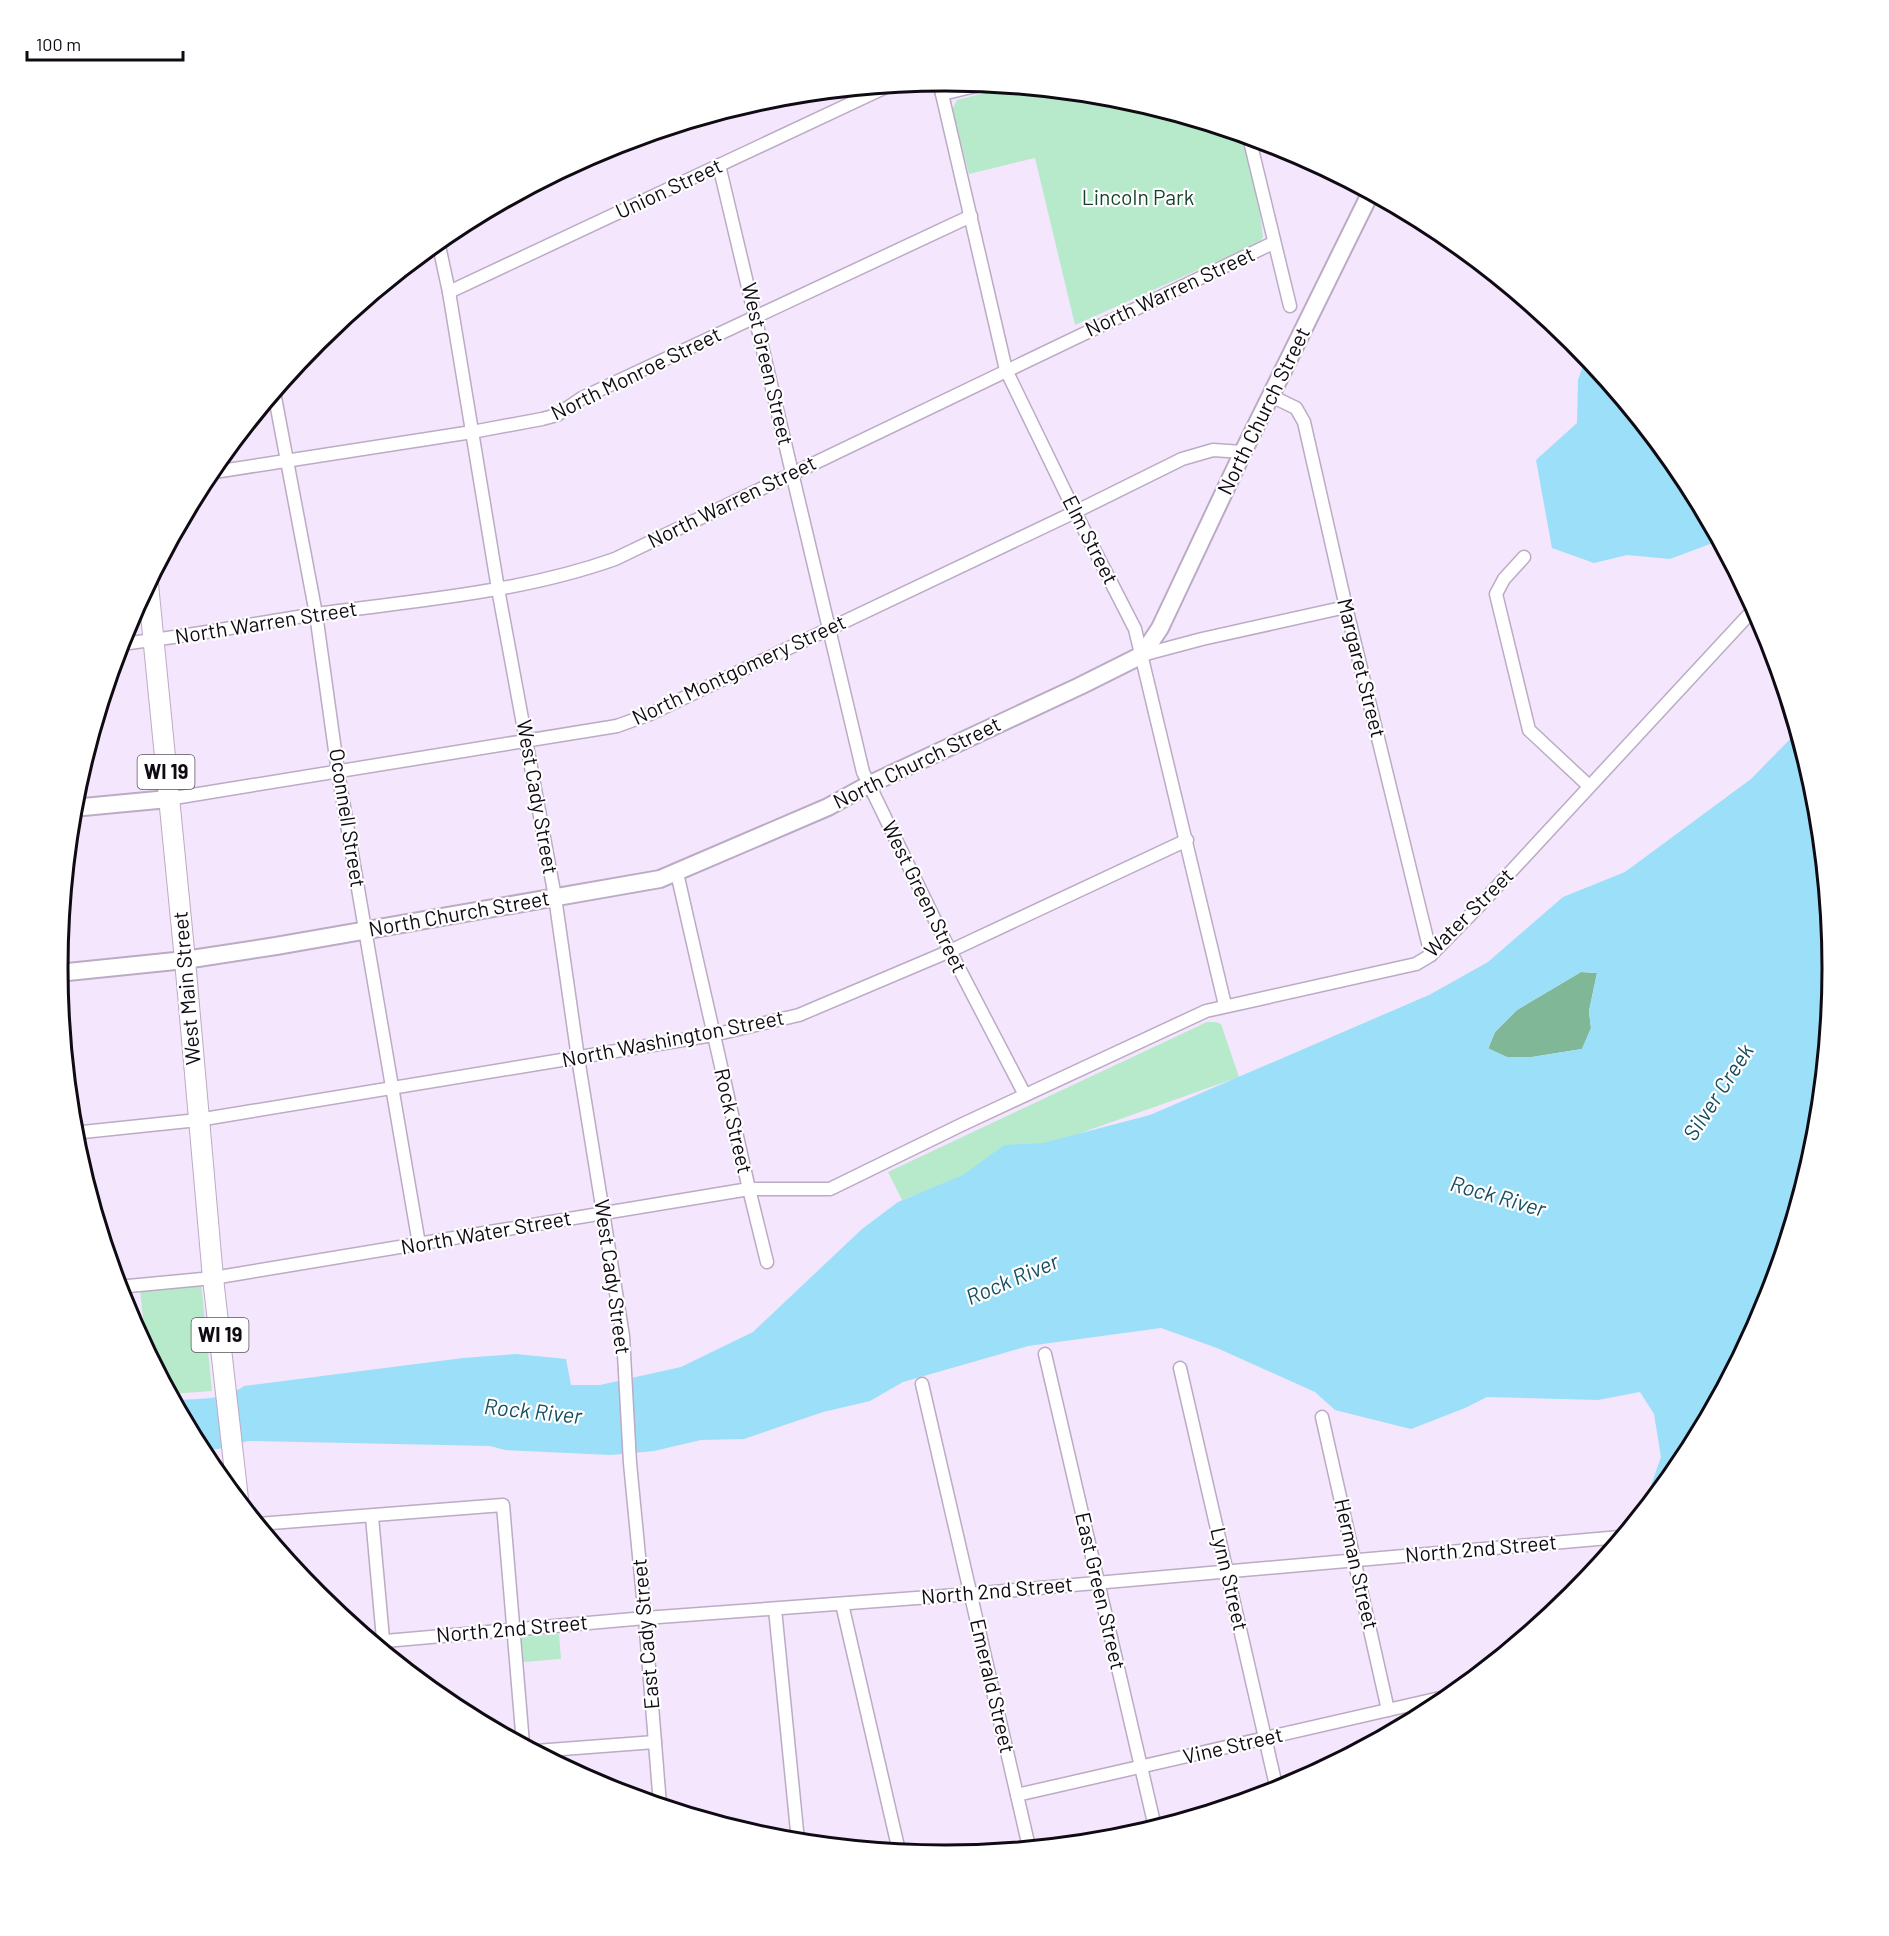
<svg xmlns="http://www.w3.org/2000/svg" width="1889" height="1936" font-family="Barlow,sans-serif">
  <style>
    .green { fill: #b6eacb }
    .forest { fill: #80b897 }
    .water { fill: #9cdff8; fill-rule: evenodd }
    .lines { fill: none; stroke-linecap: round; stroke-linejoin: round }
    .minor-casing { stroke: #bbabc5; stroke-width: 15 }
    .secondary-casing { stroke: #bbabc5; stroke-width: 20 }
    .primary-casing { stroke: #bbabc5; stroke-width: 22 }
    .minor { stroke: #fff; stroke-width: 12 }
    .secondary { stroke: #fff; stroke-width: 16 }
    .primary { stroke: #fff; stroke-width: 20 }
    .labels { text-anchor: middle; stroke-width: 4.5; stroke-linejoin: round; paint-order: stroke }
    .shield { fill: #fff; stroke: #58545a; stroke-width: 1.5 }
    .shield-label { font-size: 20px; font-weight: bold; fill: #100a13 }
    .street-label { font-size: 21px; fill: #100a13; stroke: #fff }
    .park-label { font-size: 21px; fill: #16432d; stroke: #fff }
    .water-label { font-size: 22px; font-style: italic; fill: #174f60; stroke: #fff }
    .rim { fill: none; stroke: #100a13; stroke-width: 3 }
  </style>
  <rect width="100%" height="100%" fill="#f4e6fd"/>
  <!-- green -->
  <g class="green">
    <polygon points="1007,87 1118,98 1242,135 1260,213 1263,237 1260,242 1075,325 1035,158 969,174 952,110 957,100"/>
    <polygon points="1207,1022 1216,1022 1221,1024 1239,1077 1044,1146 902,1200 888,1172"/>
    <polygon points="201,1282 212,1391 171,1394 146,1347 140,1289"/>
    <polygon points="559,1634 561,1659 523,1662 521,1637"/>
  </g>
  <!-- forest -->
  <polygon class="forest" points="1581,972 1597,973 1589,1011 1591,1028 1582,1049 1532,1057 1507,1057 1488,1049 1495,1032 1517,1010"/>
  <!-- water -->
  <g class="water">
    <polygon points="1586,357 1683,475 1718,541 1670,559 1627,555 1594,563 1552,548 1536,460 1577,423 1578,380"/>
    <path d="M1796,733L1815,795L1832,968L1815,1141L1764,1308L1682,1461L1646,1505L1648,1494L1661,1457L1654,1414L1640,1392L1598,1400L1487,1397L1465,1408L1411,1429L1335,1410L1315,1392L1217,1348L1161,1328L1028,1346L903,1382L870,1401L823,1412L744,1439L701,1440L654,1451L611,1455L505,1450L490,1446L248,1441L218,1449L200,1450L174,1400C197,1399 225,1400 244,1386L463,1358L516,1354L566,1359L571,1385H600L681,1367L753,1332L862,1229L898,1202L963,1175L1004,1145L1043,1143L1150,1115L1429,995L1488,962L1563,897L1625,872L1751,779ZM1581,972L1597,973L1589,1011L1591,1028L1582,1049L1532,1057H1507L1488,1048L1495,1032L1517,1010Z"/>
  </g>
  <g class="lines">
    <defs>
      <g id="minor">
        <polyline points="939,81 1006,370 1075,512 1135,629 1225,1005"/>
        <polyline points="942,94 984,84"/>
        <polyline points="1249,137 1290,306"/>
        <polyline points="719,165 863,772 950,951 1025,1095"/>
        <polyline points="438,241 449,292 498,589 555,897 578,1058 623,1336 630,1463 645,1618 660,1805"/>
        <polyline points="449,292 888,86"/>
        <polyline points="274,392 316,614 338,772 419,1244"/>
        <polyline points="1271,396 1296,408 1304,422 1346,607 1431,955"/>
        <polyline points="208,473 472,432 542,419 557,415 582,398 971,216"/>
        <polyline points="1524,557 1504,579 1496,594 1529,730 1589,786"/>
        <path d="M120,644C188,637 255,623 324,613C421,600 522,592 615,559L1273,243"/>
        <polyline points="1142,655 1202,639 1346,607"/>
        <polyline points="168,799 617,726 650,714 1075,512 1182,459 1213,450 1243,452"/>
        <polyline points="677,873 749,1189 767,1262"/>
        <polyline points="73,1133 198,1120 713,1035 799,1015 950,951 1187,840"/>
        <polyline points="118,1287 213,1278 749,1189 830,1189 961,1125 1206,1011 1416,964 1431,955 1479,906 1754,609"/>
        <polyline points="1045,1354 1155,1827"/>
        <polyline points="1180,1368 1277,1790"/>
        <polyline points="922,1384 1029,1847"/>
        <polyline points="1322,1417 1388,1710"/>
        <polyline points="372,1517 384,1650"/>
        <polyline points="258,1524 503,1505 523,1744"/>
        <polyline points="842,1604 899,1851"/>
        <polyline points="775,1609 798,1841"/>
        <polyline points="374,1642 645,1618 971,1594 1620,1537"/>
        <polyline points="536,1751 655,1742"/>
        <polyline points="1017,1795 1449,1696"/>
      </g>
      <g id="secondary">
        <polyline points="73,808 168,799"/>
        <polyline points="58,973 185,960 276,946 660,879 828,807 868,785 1080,686 1142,655 1160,628 1243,452 1370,194"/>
      </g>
      <polyline id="primary" points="148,584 185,960 213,1278 238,1499"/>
    </defs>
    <!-- minor casing -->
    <use href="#minor" class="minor-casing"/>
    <!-- secondary casing -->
    <use href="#secondary" class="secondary-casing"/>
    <!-- primary casing -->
    <use href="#primary" class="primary-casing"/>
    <!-- minor -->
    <use href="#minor" class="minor"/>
    <!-- secondary -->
    <use href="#secondary" class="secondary"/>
    <!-- primary -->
    <use href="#primary" class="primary"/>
  </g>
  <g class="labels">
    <!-- shield labels -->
    <g class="shield">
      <rect x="137.5" y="755" width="57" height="34" rx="4.5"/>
      <rect x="191.5" y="1318" width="57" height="34" rx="4.5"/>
    </g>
    <g class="shield-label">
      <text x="166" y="779">WI 19</text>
      <text x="220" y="1342">WI 19</text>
    </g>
    <!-- street labels -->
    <g class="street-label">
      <text transform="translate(669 189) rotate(-25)" y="7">Union Street</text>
      <text transform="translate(1170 292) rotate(-25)" y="7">North Warren Street</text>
      <text transform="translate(767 364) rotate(77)" y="7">West Green Street</text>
      <text transform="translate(636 374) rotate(-26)" y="7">North Monroe Street</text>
      <text transform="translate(1264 411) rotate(-64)" y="7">North Church Street</text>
      <text transform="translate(732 502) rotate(-26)" y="7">North Warren Street</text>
      <text transform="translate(1090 540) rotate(63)" y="7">Elm Street</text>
      <text transform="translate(266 623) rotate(-9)" y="7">North Warren Street</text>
      <text transform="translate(1361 668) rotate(76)" y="7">Margaret Street</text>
      <text transform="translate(739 670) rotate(-25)" y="7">North Montgomery Street</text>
      <text transform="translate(917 763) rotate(-26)" y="7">North Church Street</text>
      <text transform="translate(537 797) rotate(80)" y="7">West Cady Street</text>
      <text transform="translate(347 818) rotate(81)" y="7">Oconnell Street</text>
      <text transform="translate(924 897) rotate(64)" y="7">West Green Street</text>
      <text transform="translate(1469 913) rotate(-45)" y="7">Water Street</text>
      <text transform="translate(459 914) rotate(-10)" y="7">North Church Street</text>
      <text transform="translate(187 988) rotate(-95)" y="7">West Main Street</text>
      <text transform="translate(673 1039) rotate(-11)" y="7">North Washington Street</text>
      <text transform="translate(733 1121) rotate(77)" y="7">Rock Street</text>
      <text transform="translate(486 1233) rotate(-10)" y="7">North Water Street</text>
      <text transform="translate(612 1277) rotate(82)" y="7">West Cady Street</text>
      <text transform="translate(1481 1549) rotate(-5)" y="7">North 2nd Street</text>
      <text transform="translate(1356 1564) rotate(77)" y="7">Herman Street</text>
      <text transform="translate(1229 1579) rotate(77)" y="7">Lynn Street</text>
      <text transform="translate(997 1591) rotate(-5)" y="7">North 2nd Street</text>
      <text transform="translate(1100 1591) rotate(77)" y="7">East Green Street</text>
      <text transform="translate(512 1629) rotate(-5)" y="7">North 2nd Street</text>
      <text transform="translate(646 1634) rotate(-95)" y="7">East Cady Street</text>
      <text transform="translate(992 1686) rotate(77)" y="7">Emerald Street</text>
      <text transform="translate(1233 1746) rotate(-13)" y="7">Vine Street</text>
    </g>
    <!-- park labels -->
    <g class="park-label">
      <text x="1138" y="205">Lincoln Park</text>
    </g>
    <!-- water labels -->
    <g class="water-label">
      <text transform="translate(1718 1092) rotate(-57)" y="8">Silver Creek</text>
      <text transform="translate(1498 1196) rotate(16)" y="8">Rock River</text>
      <text transform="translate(1012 1279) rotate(-23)" y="8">Rock River</text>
      <text transform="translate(533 1411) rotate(6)" y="8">Rock River</text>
    </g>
  </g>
  <!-- crop -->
  <path d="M0 0H1889V1936H0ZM68 968a877 877 0 1 1 1754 0a877 877 0 1 1-1754 0Z" fill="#fff" fill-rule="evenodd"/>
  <path class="rim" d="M68 968a877 877 0 1 1 1754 0a877 877 0 1 1-1754 0Z"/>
  <!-- scale -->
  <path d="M27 51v9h156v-9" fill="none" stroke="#100a13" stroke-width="3"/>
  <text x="36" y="51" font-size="18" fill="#100a13" stroke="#ffffff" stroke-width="4.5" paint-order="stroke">100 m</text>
</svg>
